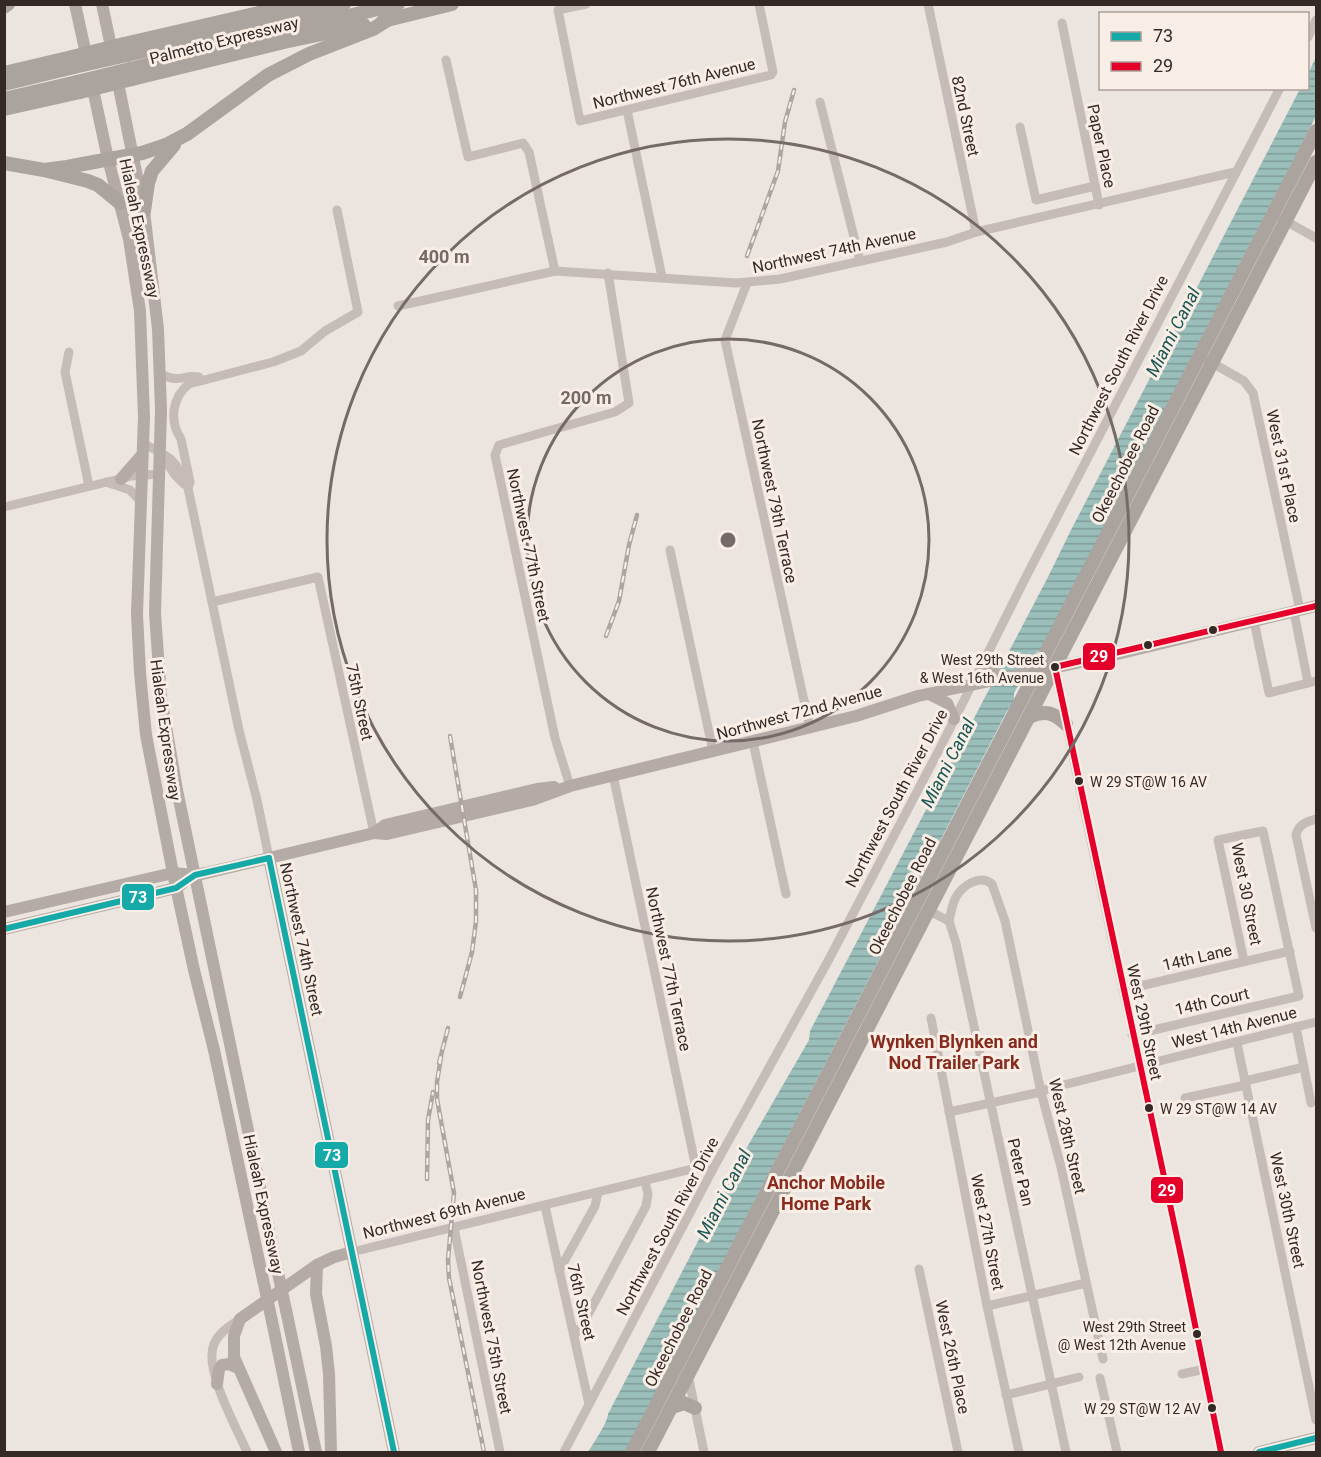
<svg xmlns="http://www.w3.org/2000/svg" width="1321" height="1457" font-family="Roboto,sans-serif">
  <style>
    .water { fill: url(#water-rules) }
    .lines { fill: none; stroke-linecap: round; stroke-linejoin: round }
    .minor { stroke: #c5bcb8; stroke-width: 9 }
    .major { stroke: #b4aba7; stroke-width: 12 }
    .highway { stroke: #aba39e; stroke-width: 14 }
    .rail-casing { stroke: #aca5a2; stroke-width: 4.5 }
    .rail { stroke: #f9eee5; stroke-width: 2; stroke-dasharray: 7; stroke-linecap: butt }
    .major-bridge { stroke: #b4aba7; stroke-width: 12 }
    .highway-bridge { stroke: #aba39e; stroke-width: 14 }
    .bus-1-casing { stroke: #f9eee5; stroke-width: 10 }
    .bus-2-casing { stroke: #f9eee5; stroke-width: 10 }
    .bus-1 { stroke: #15a9a8; stroke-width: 6 }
    .bus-2 { stroke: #e4002b; stroke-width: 6 }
    .ring { fill: none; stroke: #756a67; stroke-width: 3 }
    .bus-dot { fill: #352926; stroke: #f9eee5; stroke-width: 2 }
    .labels { text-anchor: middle; stroke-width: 6; stroke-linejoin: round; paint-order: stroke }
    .bus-label { font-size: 14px; fill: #352926; stroke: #f9eee5; text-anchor: end }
    .street-label { font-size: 16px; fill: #352926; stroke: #f9eee5 }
    .water-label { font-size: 18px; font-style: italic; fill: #1b5755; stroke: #f9eee5 }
    .neighbourhood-label { font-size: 18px; font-weight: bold; fill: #862b1e; stroke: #f9eee5 }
    .centre { fill: #756a67; stroke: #f9eee5; stroke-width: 3 }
    .ring-label { font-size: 18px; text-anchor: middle; font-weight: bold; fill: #756a67; stroke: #f9eee5; stroke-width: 6; stroke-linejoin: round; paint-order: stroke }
    .line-badge { stroke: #f9eee5; stroke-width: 2 }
    .badge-label { font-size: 16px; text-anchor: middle; font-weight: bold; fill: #fff }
  </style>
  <defs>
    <pattern id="water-rules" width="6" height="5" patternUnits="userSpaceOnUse" patternTransform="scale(1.5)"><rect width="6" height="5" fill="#9abfbb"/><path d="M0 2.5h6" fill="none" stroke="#7e9b98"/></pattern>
  </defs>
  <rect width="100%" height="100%" fill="#ece4df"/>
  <!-- water -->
  <path class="water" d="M1316,57V116L1041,649L1037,652L1014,693V702L1007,711L625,1452H588C593,1444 608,1422 608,1414L746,1149L809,1040L810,1031L1048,577L1070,532L1300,89L1308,88V74Z"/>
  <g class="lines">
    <!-- minor -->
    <g class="minor">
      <polyline points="586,4 558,10 580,121 771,75 773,72 759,4"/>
      <polyline points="928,4 976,232"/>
      <polyline points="1062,23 1099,205"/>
      <polyline points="1308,37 1316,20"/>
      <polyline points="446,60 468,157 523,143 529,152 555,271"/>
      <polyline points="820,102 860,261"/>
      <polyline points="627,110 662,277"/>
      <polyline points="1020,127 1036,200 1095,186"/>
      <polyline points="1282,219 1316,238"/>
      <polyline points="747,283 725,340 810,728"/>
      <polyline points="398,306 555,271 736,283 780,279 947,242 976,232 1235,172"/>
      <polyline points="69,352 65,372 89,486"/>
      <polyline points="1207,360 1244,381 1253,393 1300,610"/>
      <path d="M161,374C180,384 183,374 199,377"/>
      <path d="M144,444C169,457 175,457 187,486"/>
      <polyline points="160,452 175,475 184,484"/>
      <polyline points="106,482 130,490 140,501"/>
      <polyline points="4,507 132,476 159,474"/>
      <polyline points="670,550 713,751"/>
      <polyline points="212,602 318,577 374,833"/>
      <polyline points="1294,612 1308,683"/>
      <polyline points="1254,621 1269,693 1316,681"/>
      <path d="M1055,667C1107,930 1171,1190 1221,1452"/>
      <polyline points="753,742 786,894"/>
      <polyline points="613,775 696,1168"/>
      <polyline points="570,786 555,738 495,455 499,445 615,412 629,403 608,273"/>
      <path d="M1316,819C1306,822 1299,824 1296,835L1316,928"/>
      <path d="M269,858L257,800L239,730L188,488L190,482L181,439C169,421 172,397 189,384L273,362L301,351L325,331L358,312L337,210"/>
      <polyline points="929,911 949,921"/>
      <path d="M949,921C951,913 952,904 956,897C963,885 980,874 992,884L1005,921L1041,1092L1061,1167L1103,1359"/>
      <polyline points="949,921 956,943 1066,1452"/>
      <polyline points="1123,990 1290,951"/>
      <polyline points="931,1018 987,1306 1019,1452"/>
      <polyline points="1296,1027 1311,1103"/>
      <polyline points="1132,1035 1299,996 1263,831 1218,840 1244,961"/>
      <polyline points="1237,1043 1316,1420"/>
      <polyline points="1245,1081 1304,1067"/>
      <polyline points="1185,1098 1246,1085"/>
      <polyline points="949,1112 1041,1092 1047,1089 1316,1022"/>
      <polyline points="545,1206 589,1404"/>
      <polyline points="454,1228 500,1452"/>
      <polyline points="352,1252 696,1168 713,1169"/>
      <polyline points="919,1269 958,1452"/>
      <polyline points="559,1271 595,1206 598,1192"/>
      <polyline points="987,1306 1086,1283"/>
      <path d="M240,1319C230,1326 219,1332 214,1344C203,1369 237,1428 247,1452"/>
      <polyline points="574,1335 582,1326 646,1206 648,1194 645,1181"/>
      <polyline points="1182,1374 1205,1369"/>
      <polyline points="688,1375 704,1452"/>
      <polyline points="1100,1378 1117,1452"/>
      <polyline points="1006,1395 1079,1377"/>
      <polyline points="564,1452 713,1169 828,961 939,750 1030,569 1280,88"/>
    </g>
    <!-- major -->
    <g class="major">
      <polyline points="75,4 88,63"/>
      <polyline points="102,4 113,56"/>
      <polyline points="116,73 144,211 158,329 161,410 155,613 161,698 177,790 273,1250"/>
      <polyline points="91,80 108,159 129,239 140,311 144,417 137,614 140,673 146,735 173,873 194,970 214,1050 259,1261"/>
      <polyline points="121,479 142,455"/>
      <polyline points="985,658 989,666 1001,679"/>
      <polyline points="929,694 947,703 954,719"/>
      <polyline points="374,833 387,834 532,800 570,786 856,716 918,696 1105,657 1316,606"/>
      <polyline points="269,858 394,1452"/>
      <polyline points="4,912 173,873 195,875 206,873 374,833 385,825 537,789 554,787"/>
      <polyline points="4,929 176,888 182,884"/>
      <polyline points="317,1265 316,1294 326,1346 329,1374 331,1452"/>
      <polyline points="286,1310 316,1452"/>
      <polyline points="272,1321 299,1452"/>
      <polyline points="217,1384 219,1369 222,1365 229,1364 238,1368"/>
      <polyline points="276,1452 234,1357 234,1336 240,1319 317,1265 334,1257 352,1252"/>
      <polyline points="1259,1452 1316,1438"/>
    </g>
    <!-- highway -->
    <g class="highway">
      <polyline points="4,7 8,4"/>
      <polyline points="383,21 452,4"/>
      <polyline points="124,44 298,4"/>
      <polyline points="127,55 344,4"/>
      <polyline points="130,69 398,4"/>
      <polyline points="4,73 72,57"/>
      <polyline points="132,79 284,42 364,25"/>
      <polyline points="4,84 74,67"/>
      <polyline points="4,99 77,82"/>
      <polyline points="4,109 80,92"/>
      <polyline points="4,163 44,170 88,181 98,185 120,203"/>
      <polyline points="44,170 67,167 142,153 166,145 187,134 268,75 309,54 373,29 389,19"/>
      <polyline points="144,211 148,183 152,171 174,145"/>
      <path d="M1029,717C1045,710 1053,712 1066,724"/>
      <polyline points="672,1407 684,1403 695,1408"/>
      <polyline points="632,1452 1316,131"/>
      <polyline points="648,1452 1316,162"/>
    </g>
    <defs>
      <g id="rail">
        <polyline points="747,256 778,171 785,122 794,90"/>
        <polyline points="606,636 619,601 629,545 637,515"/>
        <polyline points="450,736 476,890 476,921 472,952 460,997"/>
        <polyline points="441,1057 437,1082 437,1099 454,1193 448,1260 449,1278 484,1452"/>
        <polyline points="439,1063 448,1028"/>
        <polyline points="427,1179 428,1120 433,1092"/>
      </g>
    </defs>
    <!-- rail casing -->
    <use href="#rail" class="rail-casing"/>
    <!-- rail -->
    <use href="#rail" class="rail"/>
    <!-- major-bridge -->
    <g class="major-bridge">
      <polyline points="273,1250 286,1310"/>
      <polyline points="259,1261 272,1321"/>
    </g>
    <!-- highway-bridge -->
    <g class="highway-bridge">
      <polyline points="72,57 124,44"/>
      <polyline points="74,67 127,55"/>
      <polyline points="77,82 130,69"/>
      <polyline points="80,92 132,79"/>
    </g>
    <defs>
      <g id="bus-1">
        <polyline points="269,858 394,1452"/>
        <polyline points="4,929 176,888 195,875 269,858"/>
        <polyline points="1259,1452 1316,1438"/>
      </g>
      <polyline id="bus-2" points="1221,1452 1181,1256 1055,667 1316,606"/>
    </defs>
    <!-- bus-1 casing -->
    <use href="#bus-1" class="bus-1-casing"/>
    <!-- bus-2 casing -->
    <use href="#bus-2" class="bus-2-casing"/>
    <!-- bus-1 -->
    <use href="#bus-1" class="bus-1"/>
    <!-- bus-2 -->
    <use href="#bus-2" class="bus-2"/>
  </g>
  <!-- distance rings -->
  <g class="ring">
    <circle cx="728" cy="540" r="201"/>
    <circle cx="728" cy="540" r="401"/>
  </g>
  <!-- markers -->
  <g class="bus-dot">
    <circle cx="1213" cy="630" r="5"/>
    <circle cx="1148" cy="645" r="5"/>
    <circle cx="1055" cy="667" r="5"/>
    <circle cx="1079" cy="781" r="5"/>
    <circle cx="1149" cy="1108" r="5"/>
    <circle cx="1197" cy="1334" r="5"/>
    <circle cx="1212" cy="1408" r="5"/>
  </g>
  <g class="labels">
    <!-- bus labels -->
    <g class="bus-label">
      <text x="1044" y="665">West 29th Street<tspan x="1044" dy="18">&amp; West 16th Avenue</tspan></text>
      <text x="1090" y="787" text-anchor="start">W 29 ST@W 16 AV</text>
      <text x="1160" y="1114" text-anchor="start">W 29 ST@W 14 AV</text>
      <text x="1186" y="1332">West 29th Street<tspan x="1186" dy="18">@ West 12th Avenue</tspan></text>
      <text x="1201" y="1414">W 29 ST@W 12 AV</text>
    </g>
    <!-- street labels -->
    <g class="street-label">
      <text transform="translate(224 40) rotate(-14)" y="6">Palmetto Expressway</text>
      <text transform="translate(674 83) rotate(-14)" y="6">Northwest 76th Avenue</text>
      <text transform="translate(966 116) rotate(78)" y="6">82nd Street</text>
      <text transform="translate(1102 146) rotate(78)" y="6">Paper Place</text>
      <text transform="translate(140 228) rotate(78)" y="6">Hialeah Expressway</text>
      <text transform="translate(834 250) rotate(-12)" y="6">Northwest 74th Avenue</text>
      <text transform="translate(1118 365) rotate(-63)" y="6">Northwest South River Drive</text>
      <text transform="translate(1125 464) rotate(-63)" y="6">Okeechobee Road</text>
      <text transform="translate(1284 466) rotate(78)" y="6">West 31st Place</text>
      <text transform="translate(775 501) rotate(78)" y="6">Northwest 79th Terrace</text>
      <text transform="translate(529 545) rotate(78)" y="6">Northwest 77th Street</text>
      <text transform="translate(360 702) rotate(78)" y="6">75th Street</text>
      <text transform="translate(799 712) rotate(-15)" y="6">Northwest 72nd Avenue</text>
      <text transform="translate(166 730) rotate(82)" y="6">Hialeah Expressway</text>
      <text transform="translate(896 798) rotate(-62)" y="6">Northwest South River Drive</text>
      <text transform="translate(1247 894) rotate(79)" y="6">West 30 Street</text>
      <text transform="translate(902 896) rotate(-63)" y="6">Okeechobee Road</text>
      <text transform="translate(302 939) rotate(78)" y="6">Northwest 74th Street</text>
      <text transform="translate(1197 957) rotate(-13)" y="6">14th Lane</text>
      <text transform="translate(669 969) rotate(78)" y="6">Northwest 77th Terrace</text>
      <text transform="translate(1212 1001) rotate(-13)" y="6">14th Court</text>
      <text transform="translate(1145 1022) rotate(78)" y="6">West 29th Street</text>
      <text transform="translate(1234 1027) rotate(-14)" y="6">West 14th Avenue</text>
      <text transform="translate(1068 1136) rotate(77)" y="6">West 28th Street</text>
      <text transform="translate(1021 1172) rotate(77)" y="6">Peter Pan</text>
      <text transform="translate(264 1204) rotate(78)" y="6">Hialeah Expressway</text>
      <text transform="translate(1288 1210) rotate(78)" y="6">West 30th Street</text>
      <text transform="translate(444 1213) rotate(-14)" y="6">Northwest 69th Avenue</text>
      <text transform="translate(667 1226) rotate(-62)" y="6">Northwest South River Drive</text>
      <text transform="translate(988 1232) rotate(79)" y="6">West 27th Street</text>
      <text transform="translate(582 1302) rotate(77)" y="6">76th Street</text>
      <text transform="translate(678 1328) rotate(-63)" y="6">Okeechobee Road</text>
      <text transform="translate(492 1337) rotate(79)" y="6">Northwest 75th Street</text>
      <text transform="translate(953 1357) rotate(78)" y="6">West 26th Place</text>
    </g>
    <!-- water labels -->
    <g class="water-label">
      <text transform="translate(1173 332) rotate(-63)" y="6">Miami Canal</text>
      <text transform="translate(948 763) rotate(-63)" y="6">Miami Canal</text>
      <text transform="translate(724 1194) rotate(-63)" y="6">Miami Canal</text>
    </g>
    <!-- neighbourhood labels -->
    <g class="neighbourhood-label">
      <text x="954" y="1048">Wynken Blynken and<tspan x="954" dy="21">Nod Trailer Park</tspan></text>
      <text x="826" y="1189">Anchor Mobile<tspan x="826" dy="21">Home Park</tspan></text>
    </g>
  </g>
  <circle cx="728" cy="540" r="9" class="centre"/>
  <g class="ring-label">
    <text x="444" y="263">400 m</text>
    <text x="586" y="404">200 m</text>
  </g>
  <g class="line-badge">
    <rect x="1082" y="642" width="34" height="29" rx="6" fill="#e4002b"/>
    <rect x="121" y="883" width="34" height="28" rx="6" fill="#15a9a8"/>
    <rect x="314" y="1141" width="35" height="28" rx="6" fill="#15a9a8"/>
    <rect x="1150" y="1176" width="34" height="28" rx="6" fill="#e4002b"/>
  </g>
  <g class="badge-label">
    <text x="1099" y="662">29</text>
    <text x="138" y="903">73</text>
    <text x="332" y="1161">73</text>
    <text x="1167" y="1196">29</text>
  </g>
  <!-- border -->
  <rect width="1321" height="1457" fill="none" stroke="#352926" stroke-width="12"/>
  <!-- legend -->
  <rect x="1099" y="12" width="210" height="78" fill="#f9eee5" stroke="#ab9f99" stroke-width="1.5"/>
  <rect x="1111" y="32" width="30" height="9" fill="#15a9a8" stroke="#ab9f99" stroke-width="1.5"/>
  <text x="1153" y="42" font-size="18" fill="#352926">73</text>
  <rect x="1111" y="62" width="30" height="9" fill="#e4002b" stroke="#ab9f99" stroke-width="1.5"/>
  <text x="1153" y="72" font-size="18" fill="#352926">29</text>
</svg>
